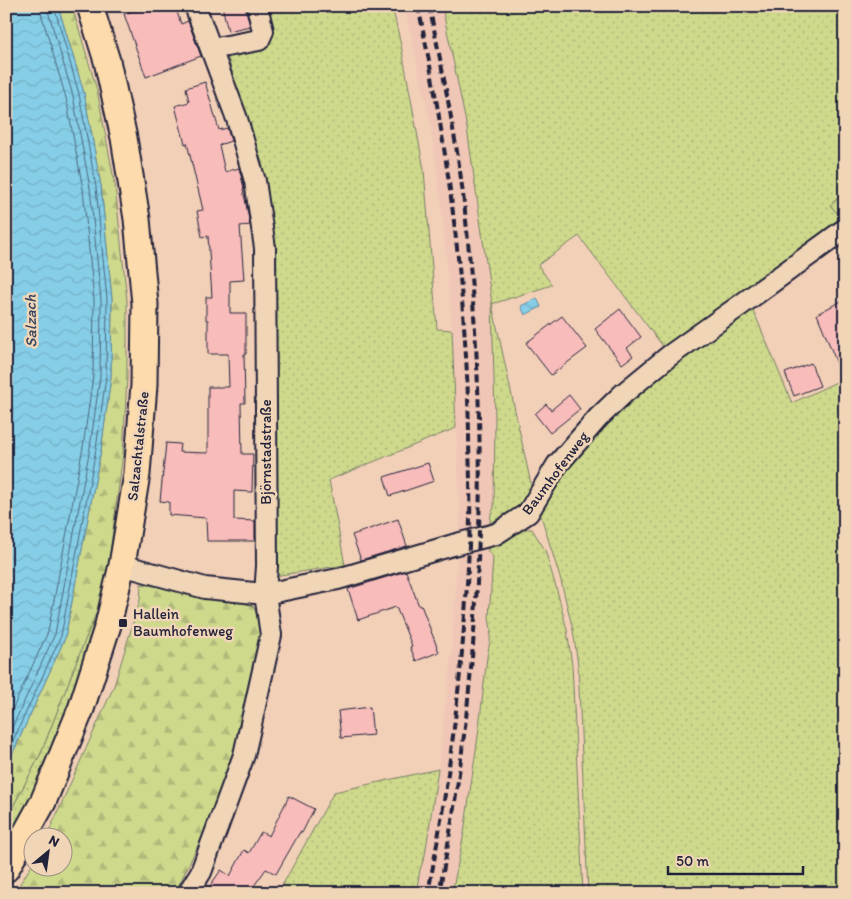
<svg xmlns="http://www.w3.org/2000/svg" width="851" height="899" font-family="Itim,sans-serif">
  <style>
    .built { fill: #f0c7b6 }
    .grass { fill: url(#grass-dots); stroke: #787e64 }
    .forest { fill: url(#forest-firs); stroke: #787e64 }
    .garden { fill: url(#garden-furrows); stroke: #787e64 }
    .water { fill: url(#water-waves); stroke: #5e89a2 }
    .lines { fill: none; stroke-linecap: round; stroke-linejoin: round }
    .shore { stroke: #4a6780; stroke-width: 1 }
    .building { fill: #f8bcba; stroke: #22223b }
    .minor-casing { stroke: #22223b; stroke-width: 24 }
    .major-casing { stroke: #22223b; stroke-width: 29 }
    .minor { stroke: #f0d5b7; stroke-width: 20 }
    .major { stroke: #fddbac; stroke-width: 25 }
    .rail { stroke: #22223b; stroke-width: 4; stroke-dasharray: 8 4; stroke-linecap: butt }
    .poi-dot { fill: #22223b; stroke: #f0d5b7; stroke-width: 2 }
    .labels { text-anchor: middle; stroke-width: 5; stroke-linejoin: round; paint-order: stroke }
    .street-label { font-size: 15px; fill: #22223b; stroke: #f0d5b7 }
    .poi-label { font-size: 15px; fill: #22223b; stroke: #f0d5b7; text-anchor: start }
    .water-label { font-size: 16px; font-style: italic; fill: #36445d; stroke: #f0d5b7 }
  </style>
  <defs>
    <pattern id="grass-dots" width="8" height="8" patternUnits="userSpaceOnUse" patternTransform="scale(1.25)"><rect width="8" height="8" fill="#ced98c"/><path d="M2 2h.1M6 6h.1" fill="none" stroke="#b1ba7a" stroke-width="1.8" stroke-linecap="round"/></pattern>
    <pattern id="forest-firs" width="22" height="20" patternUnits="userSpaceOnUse" patternTransform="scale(1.25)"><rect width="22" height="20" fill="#ced98c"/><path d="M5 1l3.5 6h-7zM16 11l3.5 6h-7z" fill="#b1ba7a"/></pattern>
    <pattern id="garden-furrows" width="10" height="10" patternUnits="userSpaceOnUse" patternTransform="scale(1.25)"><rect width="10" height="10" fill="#ced98c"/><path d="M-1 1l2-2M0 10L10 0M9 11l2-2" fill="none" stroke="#b1ba7a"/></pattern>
    <pattern id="water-waves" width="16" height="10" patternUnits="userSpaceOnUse" patternTransform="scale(1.25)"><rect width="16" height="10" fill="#86cee7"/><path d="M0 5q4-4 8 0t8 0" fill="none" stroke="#73b1c7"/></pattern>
  </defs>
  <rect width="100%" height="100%" fill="#f2d0b8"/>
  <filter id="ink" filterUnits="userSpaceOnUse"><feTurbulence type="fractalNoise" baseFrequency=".02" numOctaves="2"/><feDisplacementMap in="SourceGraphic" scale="10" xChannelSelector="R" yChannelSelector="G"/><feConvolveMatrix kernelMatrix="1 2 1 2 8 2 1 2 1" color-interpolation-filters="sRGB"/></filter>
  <g filter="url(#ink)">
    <!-- built -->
    <polygon class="built" points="404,6 442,6 467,128 492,304 495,417 494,508 490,513 488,551 493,557 489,618 491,629 478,736 464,833 452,893 416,893 420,870 425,855 438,769 451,658 460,516 452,330 443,221 430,121"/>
    <!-- grass -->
    <g class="grass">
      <polygon points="262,6 392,6 401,45 424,170 437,329 452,330 456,428 329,480 345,565 274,576 259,168 227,54 270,42"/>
      <polygon points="442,6 845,6 845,192 830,205 845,222 665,349 579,236 538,265 552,285 492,304 532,489 522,504 511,513 490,523 491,513 494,508 495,417 492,304 467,128"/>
      <polygon points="751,305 792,403 845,378 845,893 588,893 578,665 573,630 561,581 539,509 563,471 603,419"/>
      <polygon points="523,529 532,529 545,550 558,594 567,630 572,665 583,893 452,893 464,833 478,736 487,657 490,641 491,629 489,618 493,557 488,552 488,545"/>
      <polygon points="105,592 59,740 6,850 6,820 41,753 85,639"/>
      <polygon points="438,769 425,855 420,870 416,893 278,893 334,792"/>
    </g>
    <!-- forest -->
    <g class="forest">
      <polygon points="58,6 72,6 97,90 115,185 127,300 127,377 123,454 105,592 85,640 41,753 6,820 6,768 65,638 101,450 111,377 112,299 101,186 84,93"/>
      <polygon points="141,584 226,597 253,606 260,622 263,643 234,761 205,831 175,893 14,893 32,865 32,866 62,866 62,836 47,836 114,686 140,600"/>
    </g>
    <!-- garden -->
    <polygon class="garden" points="845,192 845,222 830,205"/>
    <!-- water -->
    <g class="water">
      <polygon points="6,6 58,6 84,93 101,186 112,299 111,377 101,450 65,638 6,768"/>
      <polygon points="537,298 541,307 525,315 521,306"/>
    </g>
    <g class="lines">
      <!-- shore -->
      <g class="shore">
        <polyline points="6,723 48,632 83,447 93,376 94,300 83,189 66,98 41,13 40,6"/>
        <polyline points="6,741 55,634 90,448 100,376 101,300 90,188 73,96 48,11 48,6"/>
        <polyline points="6,756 61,636 96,449 106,377 107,299 96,187 79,94 54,6"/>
      </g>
    </g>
    <!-- building -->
    <g class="building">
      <polygon points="148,6 175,6 181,24 188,21 201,56 146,77 124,14"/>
      <polygon points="222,6 245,6 250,26 228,31"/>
      <polygon points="205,82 219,130 227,128 231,141 219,145 225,172 239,168 244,188 243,189 250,225 240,226 244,280 230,281 230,313 246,313 246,354 244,354 245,403 241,403 242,454 253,454 252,492 234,491 234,520 255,521 255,541 207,541 206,518 169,515 169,502 160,501 166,443 180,444 179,452 208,453 208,387 229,387 228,354 208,354 208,320 206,320 206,297 212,297 208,236 202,237 197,211 203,210 187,143 185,144 175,106 189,102 186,88"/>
      <polygon points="845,299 845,381 844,381 817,314"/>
      <polygon points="620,309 641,337 627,348 633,356 622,364 595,329"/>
      <polygon points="562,316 587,348 551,375 526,343"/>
      <polygon points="811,363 820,386 794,396 785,373"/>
      <polygon points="569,395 580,409 550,433 535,414 546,404 551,410"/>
      <polygon points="428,463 434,481 390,496 384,477"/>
      <polygon points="398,519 407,546 361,560 352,535"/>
      <polygon points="406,571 419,606 421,605 439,652 416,661 410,647 412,646 396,607 358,620 348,589"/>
      <polygon points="370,707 373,735 341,738 338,711"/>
      <polygon points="289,796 314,809 302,833 300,832 276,874 266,869 249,893 205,893 221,870 230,876 244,850 249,853 261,832 269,836"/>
    </g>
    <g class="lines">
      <defs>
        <g id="minor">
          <polyline points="211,49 259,40 263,31 257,6"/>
          <polyline points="122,565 205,588 265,594 338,579 453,545 496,534 528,513 557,465 598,418 624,393 669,356 742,304 845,229"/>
          <polyline points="188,893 201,872 244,755 271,635 265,594 267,566 265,248 255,181 237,119 195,6"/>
        </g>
        <polyline id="major" points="6,869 43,802 81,709 108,625 122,565 137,474 144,385 145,304 137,219 124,138 107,61 90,6"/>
      </defs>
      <!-- minor casing -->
      <use href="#minor" class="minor-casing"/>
      <!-- major casing -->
      <use href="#major" class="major-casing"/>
      <!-- minor -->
      <use href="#minor" class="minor"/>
      <!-- major -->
      <use href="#major" class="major"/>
      <!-- rail -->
      <g class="rail">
        <path d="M418,6C448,147 466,289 469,433C469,462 471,490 470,519C466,644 452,769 428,893"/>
        <path d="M429,6C438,47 446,88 453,129C463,182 468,236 472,290C489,492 478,694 439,893"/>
      </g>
    </g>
  </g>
  <!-- markers -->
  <rect class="poi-dot" x="118" y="618" width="10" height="10" rx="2.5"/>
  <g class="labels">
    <!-- street labels -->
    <g class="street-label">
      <text transform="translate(138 446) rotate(-84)" y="5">Salzachtalstraße</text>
      <text transform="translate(266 452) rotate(-90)" y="5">Björnstadstraße</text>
      <text transform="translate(555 473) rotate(-53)" y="5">Baumhofenweg</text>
    </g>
    <!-- poi labels -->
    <g class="poi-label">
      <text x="133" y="619">Hallein<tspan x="133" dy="17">Baumhofenweg</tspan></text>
    </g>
    <!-- water labels -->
    <g class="water-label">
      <text transform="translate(30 321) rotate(-91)" y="6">Salzach</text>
    </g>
  </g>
  <!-- margin -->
  <rect width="851" height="899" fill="none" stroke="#f0d5b7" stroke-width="25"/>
  <rect x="12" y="12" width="826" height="874" fill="none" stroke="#22223b" stroke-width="2" filter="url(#ink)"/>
  <!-- north arrow -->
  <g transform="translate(48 852) rotate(29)"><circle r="24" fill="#f0d5b7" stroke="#9e8d85"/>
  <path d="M0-4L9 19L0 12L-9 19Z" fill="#22223b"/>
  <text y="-8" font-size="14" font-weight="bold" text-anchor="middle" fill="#22223b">N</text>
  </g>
  <!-- scale -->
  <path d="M668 866v8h135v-8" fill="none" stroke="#22223b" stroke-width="2.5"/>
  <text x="676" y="866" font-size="15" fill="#22223b" stroke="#f0d5b7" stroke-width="4" paint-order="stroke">50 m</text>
</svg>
